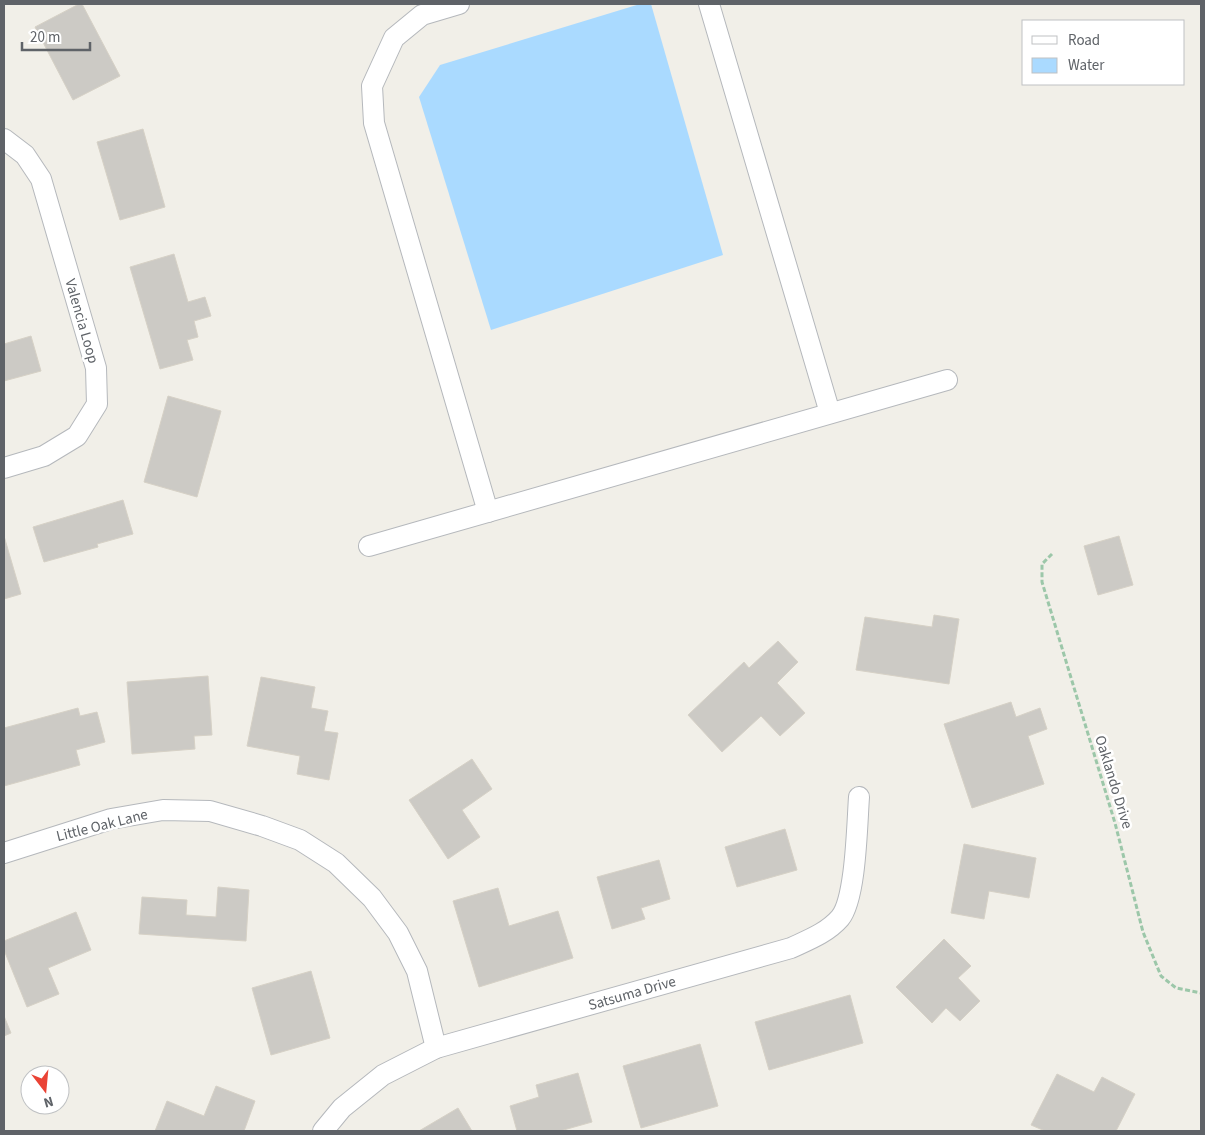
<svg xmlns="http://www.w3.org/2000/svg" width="1205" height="1135" font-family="'Source Sans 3',sans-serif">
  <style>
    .water { fill: #aadaff }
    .building { fill: #cccac5; stroke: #d6d1c6 }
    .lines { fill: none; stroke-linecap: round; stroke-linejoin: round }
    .street-casing { stroke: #b5b8bc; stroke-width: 22 }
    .path { stroke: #9cc7a9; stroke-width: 3; stroke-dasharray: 5 2.5; stroke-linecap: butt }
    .street { stroke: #fff; stroke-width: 20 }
    .labels { text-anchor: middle; stroke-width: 5; stroke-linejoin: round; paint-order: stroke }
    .street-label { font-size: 15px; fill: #5f6368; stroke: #fff }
  </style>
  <rect width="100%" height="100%" fill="#f1efe8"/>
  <!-- water -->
  <polygon class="water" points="640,4 651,4 723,255 491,330 419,97 440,65"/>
  <!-- building -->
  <g class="building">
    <polygon points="79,4 82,4 120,76 73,100 35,27"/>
    <polygon points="143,129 165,207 120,220 97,142"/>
    <polygon points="174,254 188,302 205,297 211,316 194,321 198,337 187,340 193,360 160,369 130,267"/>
    <polygon points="31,336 41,371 4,381 4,344"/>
    <polygon points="168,396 221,411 197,497 144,482"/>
    <polygon points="123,500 133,534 97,544 98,547 44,562 33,527"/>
    <polygon points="4,536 21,594 4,599"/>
    <polygon points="1119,536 1133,585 1098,595 1084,546"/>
    <polygon points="934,615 959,619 949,684 856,670 865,617 932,627"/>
    <polygon points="778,641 798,662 777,683 805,713 780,736 761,716 722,752 688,715 744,662 749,668"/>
    <polygon points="208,676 212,735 194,736 195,749 132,754 127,682"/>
    <polygon points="261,677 315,687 311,708 328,711 324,731 338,733 329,780 297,774 300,756 247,746"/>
    <polygon points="1011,702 1016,717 1040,708 1047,729 1028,736 1044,784 972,808 944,724"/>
    <polygon points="78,708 80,716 97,712 105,742 76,750 80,765 4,786 4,728"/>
    <polygon points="472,759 492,789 462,810 480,837 448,859 409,800"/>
    <polygon points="785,829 797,870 737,887 725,847"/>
    <polygon points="964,844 1036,858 1029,898 989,891 984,919 951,913"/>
    <polygon points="659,860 670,899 641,908 645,919 612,929 597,877"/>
    <polygon points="218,887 249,890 246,941 139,934 142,897 187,900 186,915 216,917"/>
    <polygon points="498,888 509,926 558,911 573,958 479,987 453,901"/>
    <polygon points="76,912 91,950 48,968 59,994 27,1007 4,950 4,941"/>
    <polygon points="944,939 971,966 958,978 980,1001 960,1021 946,1008 932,1023 896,987"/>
    <polygon points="311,971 330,1038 271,1055 252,988"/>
    <polygon points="850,995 863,1043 769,1070 755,1022"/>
    <polygon points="4,1016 11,1033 4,1036"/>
    <polygon points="700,1044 718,1106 641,1128 623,1066"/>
    <polygon points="578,1073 592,1122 560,1131 517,1131 510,1106 539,1097 536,1085"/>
    <polygon points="1057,1074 1094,1092 1102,1077 1135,1094 1116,1131 1045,1131 1031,1125"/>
    <polygon points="216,1086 255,1101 244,1131 155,1131 167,1101 204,1116"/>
    <polygon points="458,1108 472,1131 419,1131"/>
  </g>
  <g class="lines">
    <defs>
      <g id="street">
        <polyline points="459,4 422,15 394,38 372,86 374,123 488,512"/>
        <polyline points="709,4 830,413"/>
        <polyline points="4,139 25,155 41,179 96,368 97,404 77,436 44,456 4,468"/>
        <polyline points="369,546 947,380"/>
        <polyline points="4,853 111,819 163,810 210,811 262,826 300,840 336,863 372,898 398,933 417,971 436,1048"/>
        <path d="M323,1131L342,1108L383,1075L436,1048L791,948C808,940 827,933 840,918C856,899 857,824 859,797"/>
      </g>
    </defs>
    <!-- street casing -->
    <use href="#street" class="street-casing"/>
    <!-- path -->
    <polyline class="path" points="1052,554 1042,564 1042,582 1115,823 1143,932 1161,976 1176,988 1201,993"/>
    <!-- street -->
    <use href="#street" class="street"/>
  </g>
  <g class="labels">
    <!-- street labels -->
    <g class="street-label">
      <text transform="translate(82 321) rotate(74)" y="5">Valencia Loop</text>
      <text transform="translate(1114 782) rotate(73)" y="5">Oaklando Drive</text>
      <text transform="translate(102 825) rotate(-14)" y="5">Little Oak Lane</text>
      <text transform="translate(632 993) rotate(-16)" y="5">Satsuma Drive</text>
    </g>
  </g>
  <!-- border -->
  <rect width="1205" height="1135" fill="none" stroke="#5f6368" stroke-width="10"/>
  <!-- legend -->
  <rect x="1022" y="20" width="162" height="65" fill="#ffffff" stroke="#bfc1c3"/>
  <rect x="1032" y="36" width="25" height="8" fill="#ffffff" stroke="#bfc1c3"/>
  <text x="1068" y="45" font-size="15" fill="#5f6368">Road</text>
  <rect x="1032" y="58" width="25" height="15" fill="#aadaff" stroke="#bfc1c3"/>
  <text x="1068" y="70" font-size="15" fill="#5f6368">Water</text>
  <!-- north arrow -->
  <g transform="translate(45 1090) rotate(164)"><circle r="24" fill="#ffffff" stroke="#bfc1c3"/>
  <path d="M0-4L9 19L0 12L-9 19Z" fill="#ea4335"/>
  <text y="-8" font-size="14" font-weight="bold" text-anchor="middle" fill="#5f6368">N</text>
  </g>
  <!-- scale -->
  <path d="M22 42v8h68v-8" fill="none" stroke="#5f6368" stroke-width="2.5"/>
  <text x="30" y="42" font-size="15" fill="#5f6368" stroke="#ffffff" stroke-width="4" paint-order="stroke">20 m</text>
</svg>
